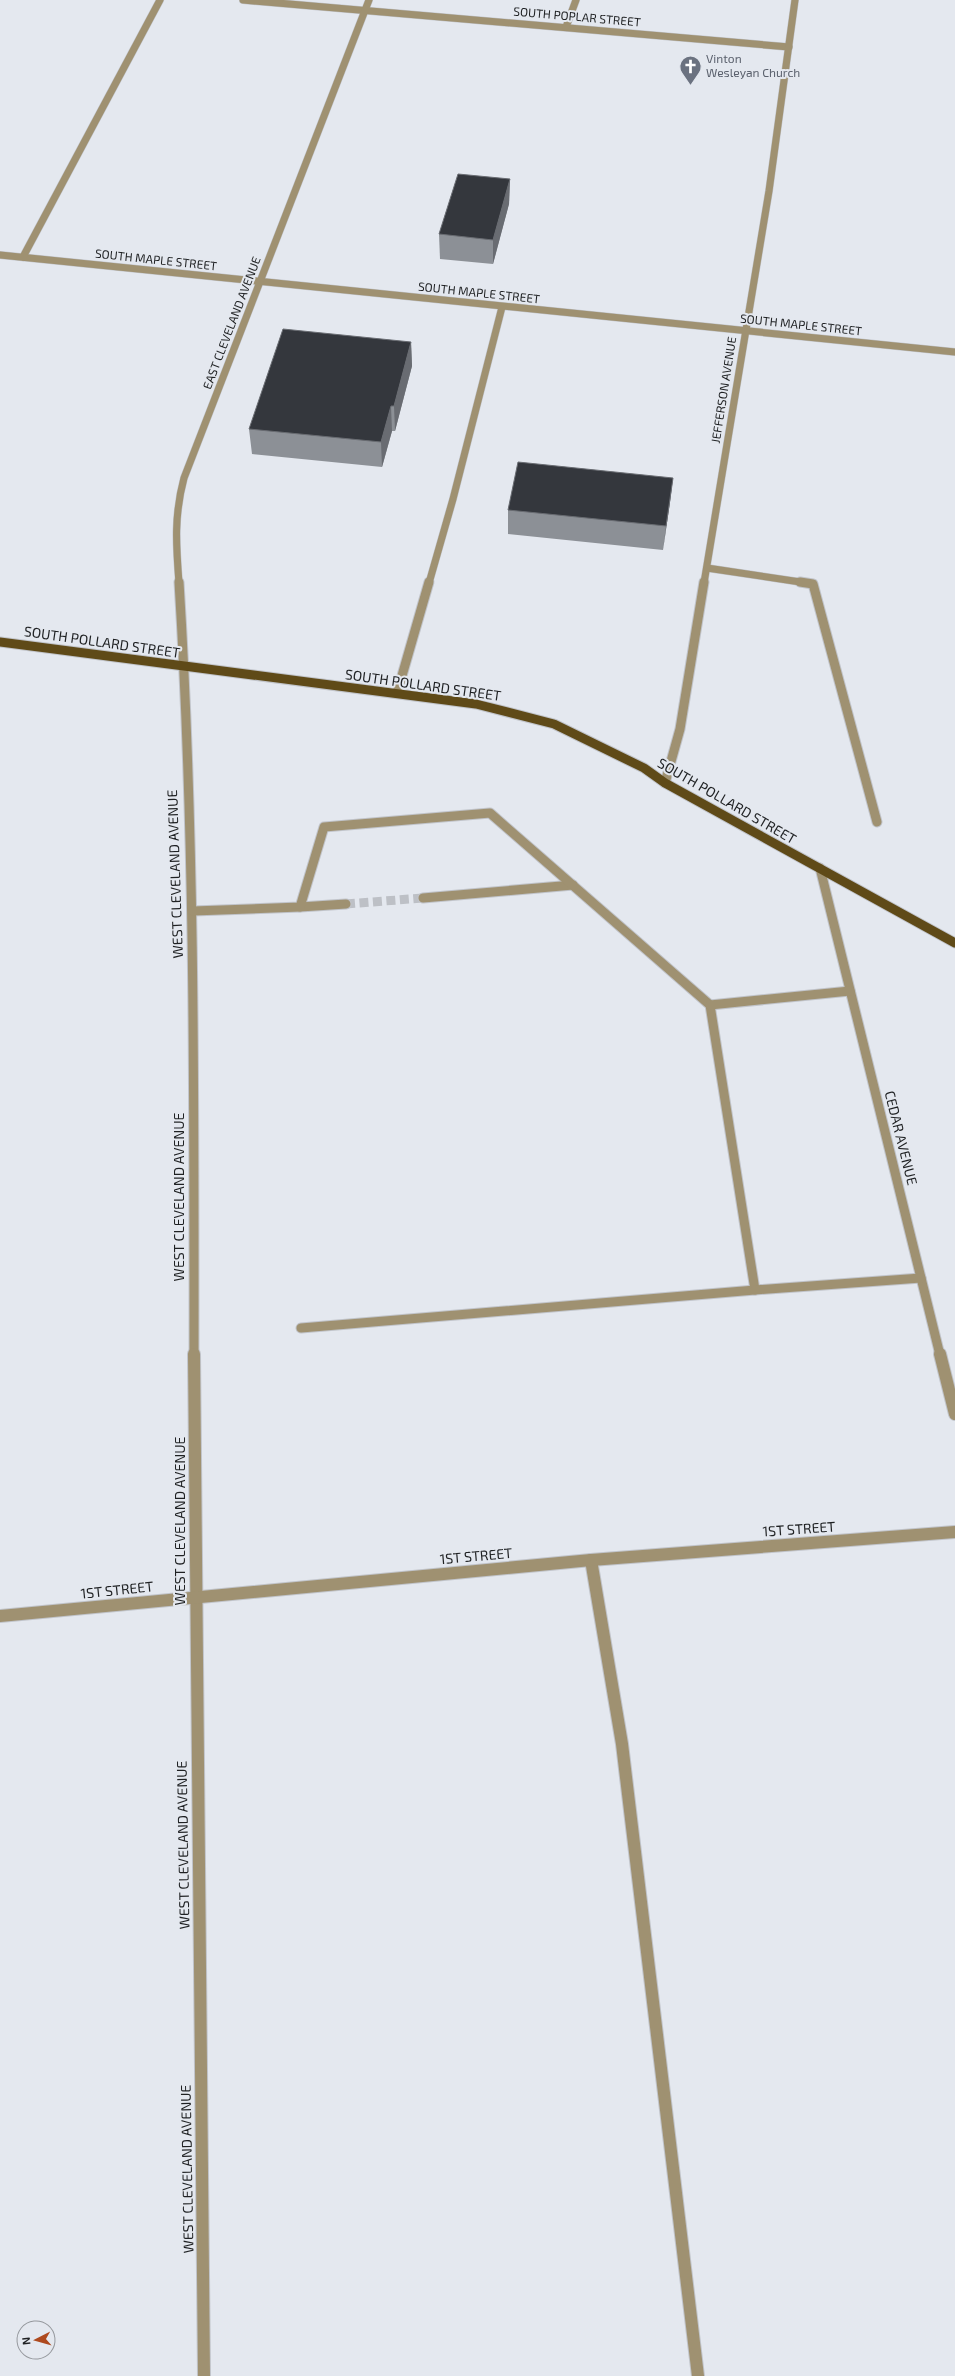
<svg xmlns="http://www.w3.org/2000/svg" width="955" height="2376" font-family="'Exo 2',sans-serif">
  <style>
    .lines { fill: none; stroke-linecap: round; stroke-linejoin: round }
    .minor-tunnel { stroke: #bdc0c6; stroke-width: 9; stroke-dasharray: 9 4.5; stroke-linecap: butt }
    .minor-far2-casing { stroke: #c1c4ca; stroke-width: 8 }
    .minor-far1-casing { stroke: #c1c4ca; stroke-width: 11 }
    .minor-casing { stroke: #c1c4ca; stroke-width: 14 }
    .major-casing { stroke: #c1c4ca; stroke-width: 11 }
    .minor-far2 { stroke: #9f9171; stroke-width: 7 }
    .minor-far1 { stroke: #9f9171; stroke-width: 9 }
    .minor { stroke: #9f9171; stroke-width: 12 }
    .major { stroke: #5f4a18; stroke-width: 9 }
    .wall { fill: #8c9096 }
    .shaded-wall { fill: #696c72 }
    .building { fill: #34373d; stroke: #696c72 }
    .labels { text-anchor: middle; stroke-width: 4; stroke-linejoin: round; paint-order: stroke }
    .far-street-label { font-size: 12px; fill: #1f2123; stroke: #e4e8ef }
    .far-worship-label { font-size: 12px; fill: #5b616d; stroke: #e4e8ef; text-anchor: start }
    .street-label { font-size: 14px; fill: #1f2123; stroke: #e4e8ef }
  </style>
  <rect width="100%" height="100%" fill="#e4e8ef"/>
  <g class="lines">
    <!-- minor-tunnel -->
    <polyline class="minor-tunnel" points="346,904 423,898"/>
    <defs>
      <g id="minor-far2">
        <polyline points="243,0 789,47"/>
        <polyline points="566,27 576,0"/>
        <polyline points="0,255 955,352"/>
        <polyline points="23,257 160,0"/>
        <polyline points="707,568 807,583"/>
        <path d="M179,583C176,545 174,515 184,478L369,0"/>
        <polyline points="429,583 453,499 502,307"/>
        <polyline points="704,583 769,191 795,0"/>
      </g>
      <g id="minor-far1">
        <path d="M179,582C195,839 194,1097 194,1355"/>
        <polyline points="800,582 813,584 877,822"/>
        <polyline points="397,693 429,582"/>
        <polyline points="665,783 680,729 704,582"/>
        <polyline points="820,868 940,1355"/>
        <polyline points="423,898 573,885"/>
        <polyline points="300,907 346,904"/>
        <polyline points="193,911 300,907 324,827 490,813 710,1005 755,1290 301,1328"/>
        <polyline points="710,1005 850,991"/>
        <polyline points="755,1290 921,1278"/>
      </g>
      <g id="minor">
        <polyline points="194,1354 204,2376"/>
        <polyline points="940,1354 955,1414"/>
        <polyline points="591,1560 622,1744 698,2376"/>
        <polyline points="0,1616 591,1560 955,1532"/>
      </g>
      <polyline id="major" points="0,642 476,704 554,724 644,768 665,783 955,943"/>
    </defs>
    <!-- minor-far2 casing -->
    <use href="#minor-far2" class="minor-far2-casing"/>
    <!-- minor-far1 casing -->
    <use href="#minor-far1" class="minor-far1-casing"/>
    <!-- minor casing -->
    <use href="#minor" class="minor-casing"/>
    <!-- major casing -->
    <use href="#major" class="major-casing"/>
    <!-- minor-far2 -->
    <use href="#minor-far2" class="minor-far2"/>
    <!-- minor-far1 -->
    <use href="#minor-far1" class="minor-far1"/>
    <!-- minor -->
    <use href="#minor" class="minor"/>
    <!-- major -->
    <use href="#major" class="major"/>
  </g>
  <!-- wall -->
  <g class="wall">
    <polygon points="510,179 509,204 493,264 440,259 439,234"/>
    <polygon points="411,342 412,366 395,431 392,431 382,467 252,454 249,429"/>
    <polygon points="673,478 670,502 663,550 508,534 508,510"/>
  </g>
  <!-- shaded-wall -->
  <g class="shaded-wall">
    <polygon points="510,179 509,204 493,264 493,240"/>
    <polygon points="411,342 412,366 395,431 394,406"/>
    <polygon points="391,406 392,431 382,467 381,442"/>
    <polygon points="673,478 670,502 663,550 666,526"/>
  </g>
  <!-- building -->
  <g class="building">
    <polygon points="458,174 510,179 493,240 439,234"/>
    <polygon points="283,329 411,342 394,406 391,406 381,442 249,429"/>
    <polygon points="518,462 673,478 666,526 508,510"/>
  </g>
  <!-- icons -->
  <defs>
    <symbol id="church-pin" viewBox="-11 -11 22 30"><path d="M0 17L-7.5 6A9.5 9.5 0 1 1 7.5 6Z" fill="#6b7280" stroke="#e4e8ef"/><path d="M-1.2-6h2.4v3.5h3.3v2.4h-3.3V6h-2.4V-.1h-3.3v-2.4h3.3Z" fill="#fff"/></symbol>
  </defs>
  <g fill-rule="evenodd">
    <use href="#church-pin" x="678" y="54" width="25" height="34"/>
  </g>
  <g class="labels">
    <!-- far-street labels -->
    <g class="far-street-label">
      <text transform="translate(577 17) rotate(5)" y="4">SOUTH POPLAR STREET</text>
      <text transform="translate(156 260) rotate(6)" y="4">SOUTH MAPLE STREET</text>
      <text transform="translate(479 293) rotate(6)" y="4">SOUTH MAPLE STREET</text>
      <text transform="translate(232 323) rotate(-69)" y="4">EAST CLEVELAND AVENUE</text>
      <text transform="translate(801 325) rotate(6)" y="4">SOUTH MAPLE STREET</text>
      <text transform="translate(724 390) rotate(-81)" y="4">JEFFERSON AVENUE</text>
    </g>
    <!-- far-worship labels -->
    <g class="far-worship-label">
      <text x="706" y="63">Vinton<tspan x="706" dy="14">Wesleyan Church</tspan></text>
    </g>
    <!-- street labels -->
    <g class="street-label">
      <text transform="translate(102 642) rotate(8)" y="5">SOUTH POLLARD STREET</text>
      <text transform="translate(423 685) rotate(8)" y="5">SOUTH POLLARD STREET</text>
      <text transform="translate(727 801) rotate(30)" y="5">SOUTH POLLARD STREET</text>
      <text transform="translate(175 874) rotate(-92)" y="5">WEST CLEVELAND AVENUE</text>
      <text transform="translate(901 1138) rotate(76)" y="5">CEDAR AVENUE</text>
      <text transform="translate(179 1197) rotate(-90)" y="5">WEST CLEVELAND AVENUE</text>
      <text transform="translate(180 1521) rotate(-90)" y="5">WEST CLEVELAND AVENUE</text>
      <text transform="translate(799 1529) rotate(-4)" y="5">1ST STREET</text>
      <text transform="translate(476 1556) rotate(-5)" y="5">1ST STREET</text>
      <text transform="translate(117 1590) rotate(-6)" y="5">1ST STREET</text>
      <text transform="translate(183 1845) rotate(-91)" y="5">WEST CLEVELAND AVENUE</text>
      <text transform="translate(187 2169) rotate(-91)" y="5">WEST CLEVELAND AVENUE</text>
    </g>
  </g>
  <!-- north arrow -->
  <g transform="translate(36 2340) rotate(264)"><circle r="19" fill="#e4e8ef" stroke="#95989d"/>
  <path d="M0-3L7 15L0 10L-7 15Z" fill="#ae491e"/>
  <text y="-6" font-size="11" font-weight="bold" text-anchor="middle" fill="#1f2123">N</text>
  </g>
</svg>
